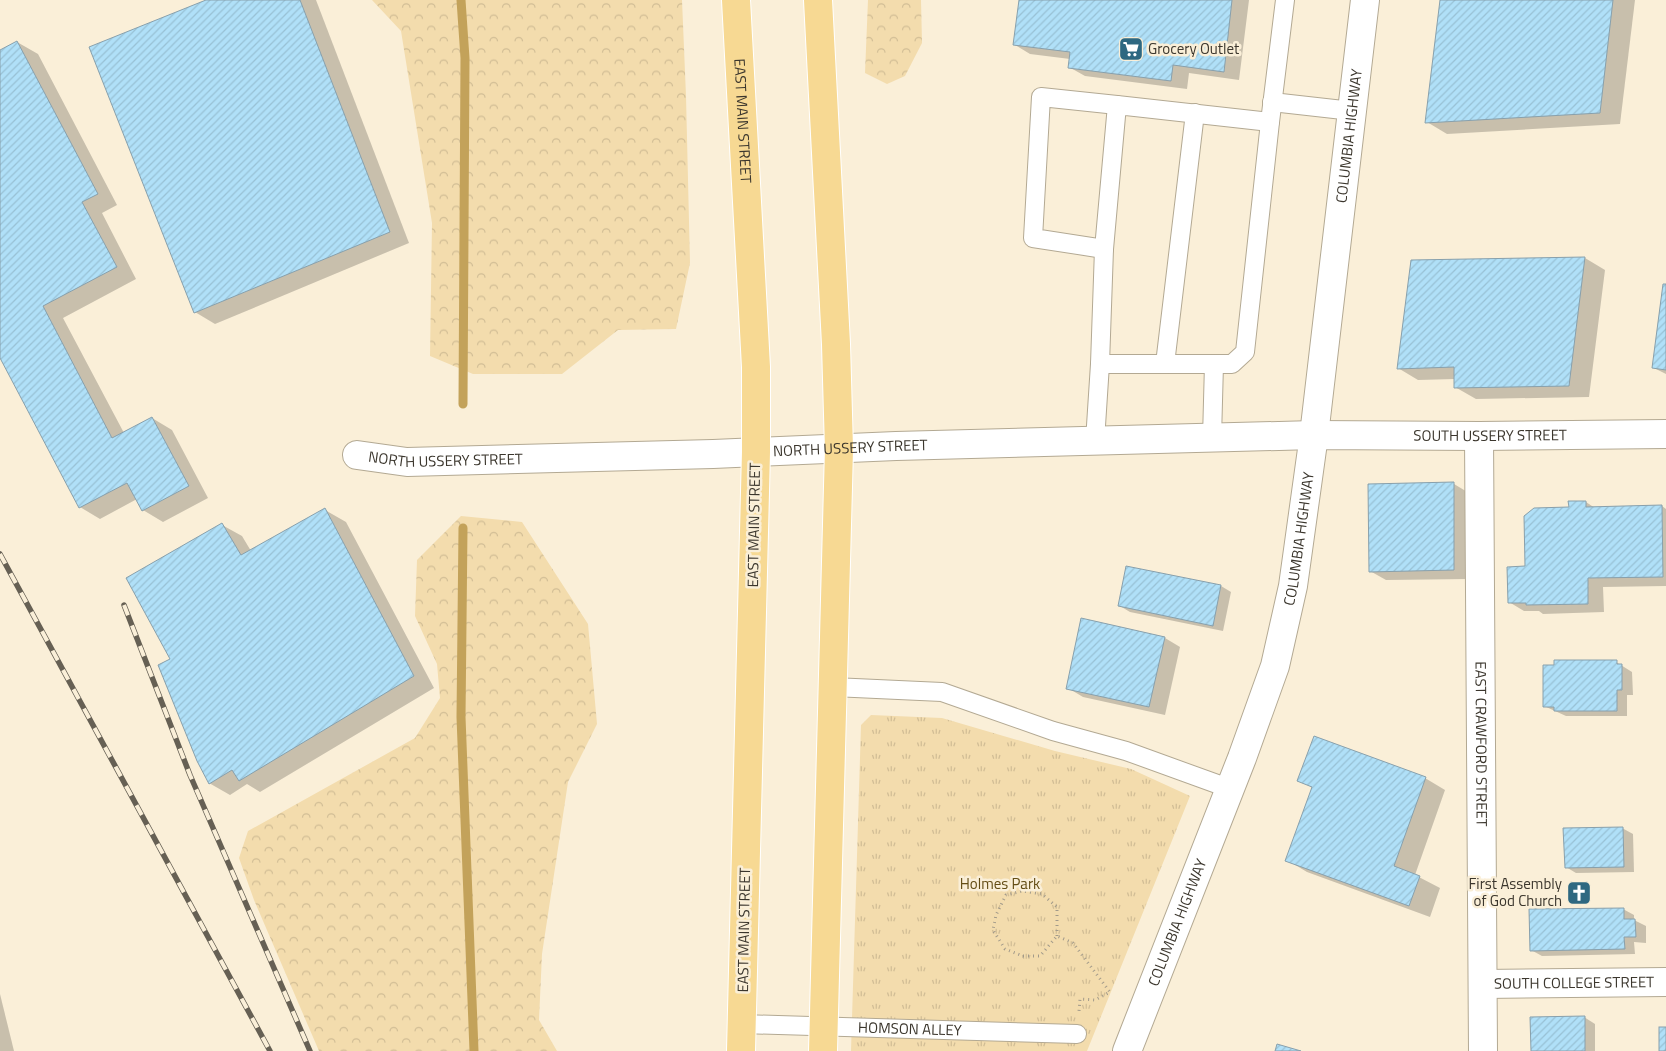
<svg xmlns="http://www.w3.org/2000/svg" width="1666" height="1051" font-family="'Titillium Web',sans-serif">
  <style>
    .grass { fill: url(#grass-tufts) }
    .forest { fill: url(#forest-crowns) }
    .shadow { fill: #0003 }
    .lines { fill: none; stroke-linecap: round; stroke-linejoin: round }
    .stream { stroke: #c3a25a; stroke-width: 9 }
    .building { fill: url(#building-hatch); stroke: #88a0ac }
    .lane-casing { stroke: #b3a993; stroke-width: 20 }
    .street-casing { stroke: #b3a993; stroke-width: 30 }
    .secondary-casing { stroke: #b3a993; stroke-width: 30 }
    .primary-casing { stroke: #fff; stroke-width: 30 }
    .path { stroke: #a29a8a; stroke-width: 3; stroke-dasharray: 1 4; stroke-linecap: butt }
    .lane { stroke: #fff; stroke-width: 18 }
    .street { stroke: #fff; stroke-width: 28 }
    .secondary { stroke: #fff; stroke-width: 28 }
    .primary { stroke: #f7d993; stroke-width: 28 }
    .rail-casing { stroke: #666054; stroke-width: 5.5 }
    .rail { stroke: #faefd8; stroke-width: 4; stroke-dasharray: 11; stroke-linecap: butt }
    .labels { text-anchor: middle; stroke-width: 5; stroke-linejoin: round; paint-order: stroke }
    .poi-label { font-size: 15px; fill: #3b362d; stroke: #faefd8; text-anchor: start }
    .street-label { font-size: 15px; fill: #3b362d; stroke: #faefd8 }
    .park-label { font-size: 15px; fill: #644d15; stroke: #faefd8 }
  </style>
  <defs>
    <pattern id="grass-tufts" width="24" height="20" patternUnits="userSpaceOnUse" patternTransform="scale(1.25)"><rect width="24" height="20" fill="#f3dcad"/><path d="M3 7l-1-3M5 7V3M7 7l1-3M15 17l-1-3M17 17v-4M19 17l1-3" fill="none" stroke="#d1bd95"/></pattern>
    <pattern id="forest-crowns" width="20" height="18" patternUnits="userSpaceOnUse" patternTransform="scale(1.25)"><rect width="20" height="18" fill="#f3dcad"/><path d="M2 6a3 3 0 1 1 6 0M12 15a3 3 0 1 1 6 0" fill="none" stroke="#d1bd95"/></pattern>
    <pattern id="building-hatch" width="6" height="6" patternUnits="userSpaceOnUse" patternTransform="scale(1.25)"><rect width="6" height="6" fill="#b0e0f8"/><path d="M-1 1l2-2M0 6l6-6M5 7l2-2" fill="none" stroke="#98c1d5"/></pattern>
  </defs>
  <rect width="100%" height="100%" fill="#faefd8"/>
  <!-- grass -->
  <polygon class="grass" points="871,715 942,718 1055,751 1131,769 1190,796 1087,1051 851,1051 861,725"/>
  <!-- forest -->
  <g class="forest">
    <polygon points="372,0 682,0 686,96 690,263 676,329 618,330 562,374 473,374 430,356 432,223 401,31"/>
    <polygon points="868,0 921,0 922,43 905,76 887,84 865,73"/>
    <polygon points="461,516 522,522 588,624 597,724 568,782 542,954 539,1020 557,1051 319,1051 254,900 239,858 248,831 415,738 440,698 437,664 415,616 417,560"/>
  </g>
  <!-- shadow -->
  <g class="shadow">
    <polygon points="210,0 316,0 409,243 215,324 195,312"/>
    <polygon points="1020,0 1249,0 1239,80 1189,73 1187,89 1085,76 1069,67 1070,59 1030,54 1015,45"/>
    <polygon points="1441,0 1635,0 1620,124 1447,134 1427,122"/>
    <polygon points="17,42 38,54 117,205 102,213 136,279 63,318 124,433 152,418 172,430 208,498 163,522 143,510 137,499 100,519 80,507 0,355 0,52"/>
    <polygon points="1585,258 1605,270 1589,397 1476,399 1455,387 1455,379 1418,380 1398,368"/>
    <polygon points="1666,286 1666,374 1654,368"/>
    <polygon points="1454,484 1469,493 1469,579 1386,580 1370,571"/>
    <polygon points="1586,502 1595,508 1662,506 1666,509 1666,586 1603,587 1604,612 1543,614 1539,611 1524,611 1509,602 1526,567 1570,508"/>
    <polygon points="325,510 346,522 434,688 260,792 247,784 230,795 209,783 172,659 222,525 242,536 251,551"/>
    <polygon points="1221,586 1231,592 1223,631 1130,612 1120,606"/>
    <polygon points="1165,638 1180,647 1165,715 1083,697 1068,688"/>
    <polygon points="1616,662 1632,672 1633,695 1627,695 1627,716 1566,716 1544,706"/>
    <polygon points="1425,778 1445,790 1415,875 1440,888 1430,917 1307,872 1287,860 1313,788 1299,780"/>
    <polygon points="1622,828 1633,834 1634,872 1576,873 1566,867"/>
    <polygon points="1623,909 1634,915 1634,920 1646,926 1646,943 1634,942 1635,954 1542,956 1531,950"/>
    <polygon points="0,994 14,1051 0,1051"/>
    <polygon points="1584,1017 1595,1024 1595,1051 1532,1051"/>
  </g>
  <g class="lines">
    <!-- stream -->
    <g class="stream">
      <polyline points="461,0 465,58 463,404"/>
      <polyline points="463,528 461,717 474,1051"/>
    </g>
  </g>
  <!-- building -->
  <g class="building">
    <polygon points="206,0 300,0 390,232 194,313 89,47"/>
    <polygon points="1019,0 1232,0 1224,72 1173,65 1171,81 1068,68 1070,52 1013,45"/>
    <polygon points="1440,0 1613,0 1600,113 1425,123"/>
    <polygon points="17,41 98,194 82,202 117,267 43,306 112,438 152,417 189,486 142,511 127,483 79,508 0,358 0,50"/>
    <polygon points="1585,257 1569,386 1454,388 1454,367 1397,369 1411,260"/>
    <polygon points="1663,284 1666,284 1666,370 1652,368"/>
    <polygon points="1454,482 1454,570 1369,572 1368,484"/>
    <polygon points="1568,501 1586,501 1586,507 1662,505 1663,577 1588,578 1588,604 1526,605 1526,603 1508,603 1507,567 1525,566 1524,516 1534,508 1569,507"/>
    <polygon points="325,508 414,676 239,781 232,770 209,784 197,761 158,665 170,659 126,578 222,523 241,555"/>
    <polygon points="1126,566 1221,585 1213,626 1118,606"/>
    <polygon points="1081,618 1165,637 1149,707 1066,689"/>
    <polygon points="1554,660 1617,660 1617,664 1622,664 1622,690 1617,690 1617,711 1554,711 1554,707 1543,707 1543,665 1554,665"/>
    <polygon points="1314,736 1426,777 1394,866 1420,876 1409,906 1285,861 1312,787 1297,781"/>
    <polygon points="1623,827 1624,867 1565,868 1563,828"/>
    <polygon points="1624,908 1624,919 1635,919 1636,937 1624,937 1625,949 1530,951 1529,909"/>
    <polygon points="1585,1016 1585,1051 1531,1051 1530,1017"/>
    <rect x="1659" y="1027" width="7" height="24"/>
    <polygon points="1277,1044 1301,1051 1275,1051"/>
  </g>
  <g class="lines">
    <defs>
      <g id="lane">
        <polyline points="1272,102 1352,111"/>
        <polyline points="1104,249 1033,238 1041,97 1117,105"/>
        <polyline points="1100,364 1232,364 1245,352 1270,122 1285,0"/>
        <polyline points="1165,364 1195,113"/>
        <polyline points="1212,438 1214,364"/>
        <polyline points="1095,441 1100,364 1104,249 1117,105 1270,122"/>
        <polyline points="833,687 942,692 1053,731 1126,751 1231,789"/>
        <path id="s1" d="M742,1024L1077,1034"/>
      </g>
      <g id="street">
        <path id="s2" d="M1479,436L1483,1051"/>
        <path id="s3" d="M357,455L407,462L713,454L896,446L1314,435L1479,436L1666,434"/>
        <path id="s4" d="M1483,984L1666,982"/>
      </g>
      <g id="secondary">
        <path id="s5" d="M1127,1051L1242,758L1275,666L1293,586L1314,435L1365,0"/>
      </g>
      <g id="primary">
        <path id="s6" d="M736,0L756,367V452L741,1051"/>
        <polyline points="818,0 836,344 839,449 823,1051"/>
      </g>
    </defs>
    <!-- lane casing -->
    <use href="#lane" class="lane-casing"/>
    <!-- street casing -->
    <use href="#street" class="street-casing"/>
    <!-- secondary casing -->
    <use href="#secondary" class="secondary-casing"/>
    <!-- primary casing -->
    <use href="#primary" class="primary-casing"/>
    <!-- path -->
    <polyline class="path" points="1057,936 1057,907 1042,894 1022,891 1006,895 996,915 993,930 1005,949 1023,956 1040,956 1057,936 1073,943 1110,992 1095,1000 1080,999 1079,1011"/>
    <!-- lane -->
    <use href="#lane" class="lane"/>
    <!-- street -->
    <use href="#street" class="street"/>
    <!-- secondary -->
    <use href="#secondary" class="secondary"/>
    <!-- primary -->
    <use href="#primary" class="primary"/>
    <defs>
      <g id="rail">
        <polyline points="0,554 270,1051"/>
        <polyline points="124,605 190,775 310,1051"/>
      </g>
    </defs>
    <!-- rail casing -->
    <use href="#rail" class="rail-casing"/>
    <!-- rail -->
    <use href="#rail" class="rail"/>
  </g>
  <!-- icons -->
  <defs>
    <symbol id="supermarket-square" viewBox="-11 -11 22 22"><rect x="-9" y="-9" width="18" height="18" rx="4" fill="#2e6881" stroke="#faefd8"/><path d="M-6-5.5h2.5l.6 2H6L4.5 2H-2.5L-4.4-4H-6ZM-1.5 3.2a1.3 1.3 0 1 0 .1 0ZM3 3.2a1.3 1.3 0 1 0 .1 0Z" fill="#fff"/></symbol>
    <symbol id="church-square" viewBox="-11 -11 22 22"><rect x="-9" y="-9" width="18" height="18" rx="4" fill="#2e6881" stroke="#faefd8"/><path d="M-1.2-6h2.4v3.5h3.3v2.4h-3.3V6h-2.4V-.1h-3.3v-2.4h3.3Z" fill="#fff"/></symbol>
  </defs>
  <g fill-rule="evenodd">
    <use href="#supermarket-square" x="1117" y="35" width="28" height="28"/>
    <use href="#church-square" x="1565" y="879" width="28" height="28"/>
  </g>
  <g class="labels">
    <!-- poi labels -->
    <g class="poi-label">
      <text x="1148" y="54">Grocery Outlet</text>
      <text x="1562" y="889" text-anchor="end">First Assembly<tspan x="1562" dy="17">of God Church</tspan></text>
    </g>
    <!-- street labels -->
    <g class="street-label">
      <text dy="5" stroke="none"><textPath href="#s6" startOffset="121">EAST MAIN STREET</textPath></text>
      <text dy="5" stroke="none"><textPath href="#s5" startOffset="948">COLUMBIA HIGHWAY</textPath></text>
      <text dy="5" stroke="none"><textPath href="#s3" startOffset="1134">SOUTH USSERY STREET</textPath></text>
      <text dy="5" stroke="none"><textPath href="#s3" startOffset="494">NORTH USSERY STREET</textPath></text>
      <text dy="5" stroke="none"><textPath href="#s3" startOffset="89">NORTH USSERY STREET</textPath></text>
      <text transform="translate(754 525) rotate(-89)" y="5">EAST MAIN STREET</text>
      <text dy="5" stroke="none"><textPath href="#s5" startOffset="542">COLUMBIA HIGHWAY</textPath></text>
      <text dy="5" stroke="none"><textPath href="#s2" startOffset="308">EAST CRAWFORD STREET</textPath></text>
      <text dy="5" stroke="none"><textPath href="#s5" startOffset="138">COLUMBIA HIGHWAY</textPath></text>
      <text transform="translate(744 930) rotate(-89)" y="5">EAST MAIN STREET</text>
      <text dy="5" stroke="none"><textPath href="#s4" startOffset="91">SOUTH COLLEGE STREET</textPath></text>
      <text dy="5" stroke="none"><textPath href="#s1" startOffset="168">HOMSON ALLEY</textPath></text>
    </g>
    <!-- park labels -->
    <g class="park-label">
      <text x="1000" y="889">Holmes Park</text>
    </g>
  </g>
</svg>
